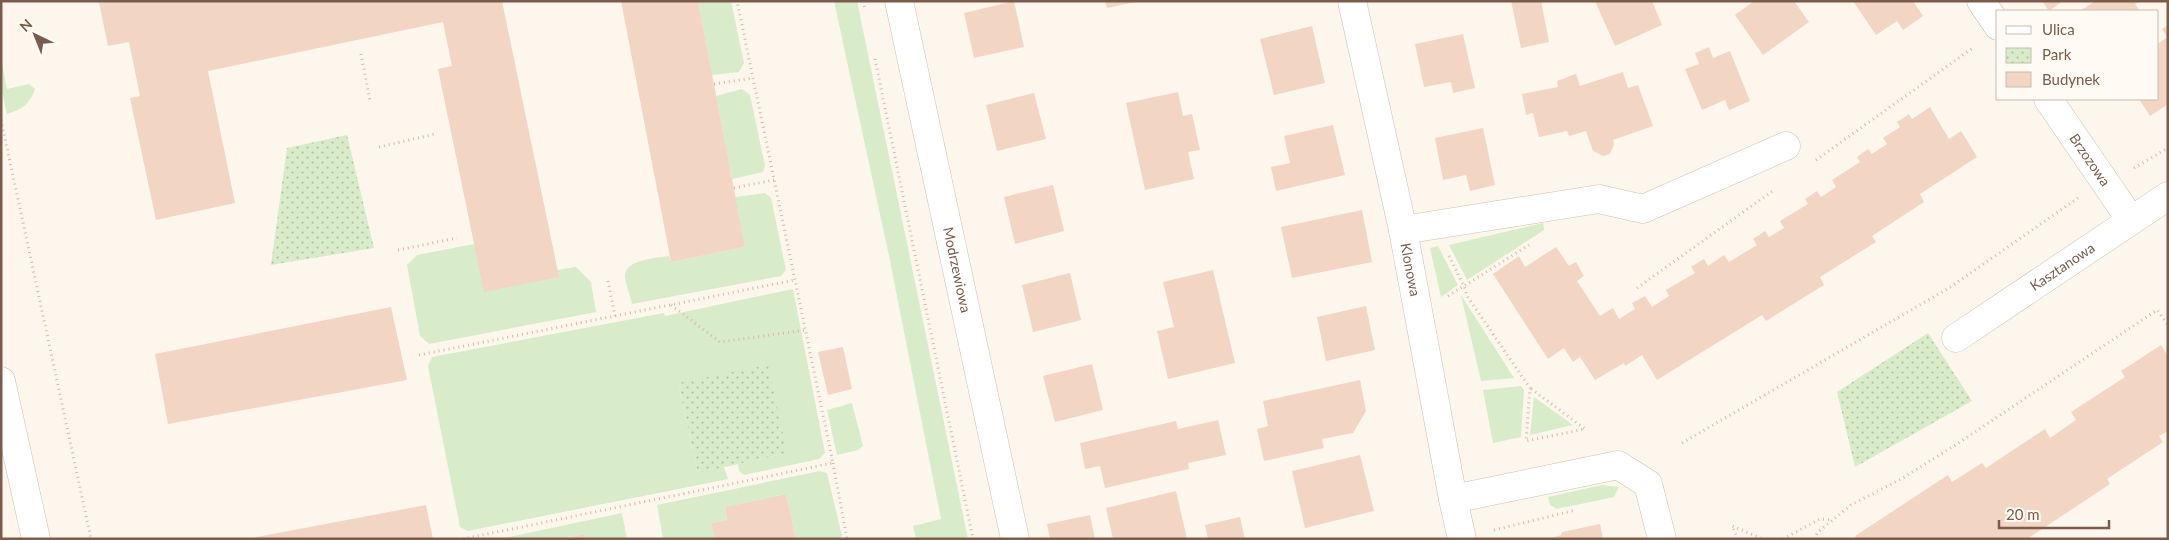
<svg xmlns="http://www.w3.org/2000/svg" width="2169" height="540" font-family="Lato,sans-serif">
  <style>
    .grass { fill: #d8ecc9 }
    .park { fill: url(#park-dots) }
    .building { fill: #f3d5c3 }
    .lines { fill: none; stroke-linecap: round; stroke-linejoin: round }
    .minor-casing { stroke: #d1beb0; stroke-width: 29 }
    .path { stroke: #d9b8a5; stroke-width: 3; stroke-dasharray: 1 4; stroke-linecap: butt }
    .minor { stroke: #fff; stroke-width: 28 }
    .labels { text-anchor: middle; stroke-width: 4; stroke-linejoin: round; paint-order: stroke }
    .street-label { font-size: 14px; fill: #7a5c4d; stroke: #fffaf3 }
  </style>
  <defs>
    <pattern id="park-dots" width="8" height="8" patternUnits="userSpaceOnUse" patternTransform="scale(1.25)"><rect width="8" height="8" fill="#d8ecc9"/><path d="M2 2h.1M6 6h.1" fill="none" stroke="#b4c2a5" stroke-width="1.8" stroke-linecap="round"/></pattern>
  </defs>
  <rect width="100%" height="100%" fill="#fdf6ec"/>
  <!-- grass -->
  <g class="grass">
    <polygon points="698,1 731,1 744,63 739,72 712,75"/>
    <polygon points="834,1 857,1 968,539 916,539 913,526 941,519 889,256"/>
    <path d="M1,59L7,89L29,84L35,89C30,104 21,110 7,114L1,88Z"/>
    <polygon points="742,89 750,95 765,166 763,172 732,179 716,96"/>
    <path d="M765,193L771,198L786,270L781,276L632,304C630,295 626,285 625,276C625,259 658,258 669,256L671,262L745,247L735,197Z"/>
    <polygon points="1543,223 1544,230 1467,280 1449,245"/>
    <polygon points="474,244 557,270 576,267 591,282 596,312 429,344 420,336 407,265 417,255"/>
    <polygon points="1438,246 1458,285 1441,297 1430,248"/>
    <polygon points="793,289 825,453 819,459 744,475 739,471 738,464 787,453 678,383 698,472 724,467 728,479 468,531 460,527 428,366 432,357 664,313 665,316"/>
    <polygon points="1461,295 1514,378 1481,381"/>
    <polygon points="1521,386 1524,390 1521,437 1493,443 1483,390"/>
    <polygon points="1534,397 1573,425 1530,435"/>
    <polygon points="852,403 863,446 858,450 837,455 827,410"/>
    <polygon points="820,471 827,473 842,536 839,539 796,539 786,494 725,507 727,520 711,523 715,539 663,539 657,505"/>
    <polygon points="1602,485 1619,487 1614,497 1557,509 1550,505 1548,497"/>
    <polygon points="622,513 627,539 586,539 585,534 561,539 500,539"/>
  </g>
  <!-- park -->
  <g class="park">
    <polygon points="347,135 374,248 271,265 287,148"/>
    <polygon points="1928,333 1972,401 1855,467 1837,392"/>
    <polygon points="768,365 787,453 698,473 678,383"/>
  </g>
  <!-- building -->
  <g class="building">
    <polygon points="502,1 559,277 484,292 438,69 452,66 443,22 208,71 235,203 156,220 130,98 140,96 129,42 108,46 99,2"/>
    <polygon points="621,1 698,1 745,247 671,262"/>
    <polygon points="1014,1 1024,47 974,58 964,13"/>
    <polygon points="1105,1 1135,1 1135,2 1107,8"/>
    <polygon points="1511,1 1541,1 1549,42 1521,48"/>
    <polygon points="1595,1 1652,1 1662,25 1615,46"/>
    <polygon points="1754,1 1794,1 1809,22 1763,55 1735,15"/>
    <polygon points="1853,1 1913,1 1923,16 1903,30 1897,21 1876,35"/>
    <polygon points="2042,1 2063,1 2049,11"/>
    <polygon points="2095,1 2140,1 2135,4 2140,11 2080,11"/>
    <polygon points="2168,25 2168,104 2150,116 2139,99 2158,99 2158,44 2167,37 2162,29"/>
    <polygon points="1312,26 1325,83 1274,95 1260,39"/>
    <polygon points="1463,34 1475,88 1453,93 1451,82 1424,87 1415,44"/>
    <polygon points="1709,47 1713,58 1730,51 1750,101 1729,110 1725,100 1702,110 1685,69 1699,64 1695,53"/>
    <polygon points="1623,72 1628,88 1638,85 1653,126 1613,140 1614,144 1610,154 1603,156 1593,151 1586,131 1569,136 1567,131 1539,137 1533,113 1526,115 1522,94 1558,87 1557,81 1576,74 1580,86"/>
    <polygon points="1178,92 1183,116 1192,114 1200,150 1188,152 1194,179 1145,190 1126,103"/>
    <polygon points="1034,93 1046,139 997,151 986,105"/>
    <polygon points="1930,107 1949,139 1961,131 1977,157 1920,194 1924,202 1872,236 1876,242 1820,277 1824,285 1766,321 1762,315 1657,380 1642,355 1625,366 1624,363 1595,380 1580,357 1573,362 1564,348 1548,359 1493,274 1519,256 1525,267 1556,247 1569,266 1576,262 1584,276 1577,281 1600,316 1613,308 1619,319 1635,309 1632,303 1645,296 1652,307 1669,296 1666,290 1695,273 1691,267 1704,259 1708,266 1724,255 1729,262 1757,245 1753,239 1765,231 1769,237 1784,228 1780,221 1808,204 1805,199 1817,191 1821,197 1836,187 1832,180 1860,162 1857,157 1868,149 1872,154 1887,144 1883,138 1900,127 1897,122 1909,114 1912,119"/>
    <polygon points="1333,125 1345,175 1276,191 1271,167 1290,163 1284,136"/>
    <polygon points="1483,128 1495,185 1470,191 1466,175 1443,180 1435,138"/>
    <polygon points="1053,185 1064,231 1015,244 1004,197"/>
    <polygon points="1362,210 1372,262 1292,278 1281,227"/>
    <polygon points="1213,270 1235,363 1168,379 1157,331 1174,327 1163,282"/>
    <polygon points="1070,273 1081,320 1033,332 1022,285"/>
    <polygon points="1366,306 1375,350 1326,361 1317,317"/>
    <polygon points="391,307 407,380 168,424 155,354"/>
    <polygon points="2161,345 2168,356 2168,431 2159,436 2163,442 2107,479 2110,484 2027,539 1856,539 1855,536 1948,475 1952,482 1982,463 1986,468 2045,429 2050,438 2076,420 2071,412 2125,377 2121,371"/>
    <polygon points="843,347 852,389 828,395 818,352"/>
    <polygon points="1092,364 1103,410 1055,422 1043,376"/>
    <polygon points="1360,380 1366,411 1353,433 1322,439 1324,448 1264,461 1257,429 1268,426 1263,401"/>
    <polygon points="1218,420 1226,455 1188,463 1189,469 1105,488 1100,466 1085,469 1080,443 1176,421 1178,429"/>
    <polygon points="1360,455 1374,511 1305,528 1292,471"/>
    <polygon points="1176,491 1187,539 1113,539 1106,508"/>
    <polygon points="786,494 796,539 715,539 711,523 727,520 725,507"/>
    <polygon points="426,505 433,539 252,539 252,538"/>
    <polygon points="1090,515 1095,539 1050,539 1047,524"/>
    <polygon points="1240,517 1245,539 1208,539 1205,525"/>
    <polygon points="1600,524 1603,539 1550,539 1561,535 1562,532"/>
    <polygon points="585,534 586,539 565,539 565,538"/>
  </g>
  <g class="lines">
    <defs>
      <g id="minor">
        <path id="s1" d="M899,1L1015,539"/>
        <path id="s2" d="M1352,1L1403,230L1453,499L1462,539"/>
        <polyline points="1981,1 1998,26"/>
        <path id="s3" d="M2048,99L2131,220"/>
        <polyline points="1403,230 1599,199 1643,209 1786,146"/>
        <path id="s4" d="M1956,338L2168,196"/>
        <polyline points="1,381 36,539"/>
        <polyline points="1453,499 1618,465 1648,484 1662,539"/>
      </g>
    </defs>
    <!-- minor casing -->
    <use href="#minor" class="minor-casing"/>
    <!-- path -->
    <g class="path">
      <polyline points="863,1 865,9"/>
      <polyline points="361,54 370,101"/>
      <polyline points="875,59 973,539"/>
      <polyline points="714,84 753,78"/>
      <polyline points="1,120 91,539"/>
      <polyline points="379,147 435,134"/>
      <polyline points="1816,160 1974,47"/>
      <polyline points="2134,168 2168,148"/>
      <polyline points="734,188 774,180"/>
      <polyline points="398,250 457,238"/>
      <polyline points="1449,256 1464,286 1467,296 1530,388 1526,441 1585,429 1530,388"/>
      <polyline points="608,281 615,316"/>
      <polyline points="1637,288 1774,190"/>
      <polyline points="1448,296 1529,245"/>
      <polyline points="671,305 720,342 806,330"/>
      <polyline points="419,355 795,280"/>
      <polyline points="1682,443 1949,288 2078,198"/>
      <polyline points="833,463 847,539"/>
      <polyline points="1494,530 1576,510"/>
      <polyline points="463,539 833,463 737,1"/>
      <polyline points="1738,539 1732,526 1763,539"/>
      <polyline points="1783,539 1820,519 1832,520"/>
      <polyline points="1814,539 1818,532 1851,505 1903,478 1957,444 2157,310 2168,325"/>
    </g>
    <!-- minor -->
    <use href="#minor" class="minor"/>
  </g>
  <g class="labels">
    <!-- street labels -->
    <g class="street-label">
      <text dy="5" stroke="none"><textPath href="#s3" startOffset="74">Brzozowa</textPath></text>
      <text dy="5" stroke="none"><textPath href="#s4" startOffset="128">Kasztanowa</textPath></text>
      <text dy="5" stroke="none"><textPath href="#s2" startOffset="275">Klonowa</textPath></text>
      <text dy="5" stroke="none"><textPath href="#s1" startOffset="275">Modrzewiowa</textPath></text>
    </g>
  </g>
  <!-- border -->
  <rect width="2169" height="540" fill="none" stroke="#7a5c4d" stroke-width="5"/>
  <!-- legend -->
  <rect x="1996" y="10" width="162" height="90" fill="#fffaf3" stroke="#cabbb1"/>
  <rect x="2006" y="26" width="25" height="8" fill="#ffffff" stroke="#cabbb1"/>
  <text x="2042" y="35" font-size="15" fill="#7a5c4d">Ulica</text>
  <rect x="2006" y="48" width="25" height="15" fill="url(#park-dots)" stroke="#cabbb1"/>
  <text x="2042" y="60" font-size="15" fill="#7a5c4d">Park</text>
  <rect x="2006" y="72" width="25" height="15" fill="#f3d5c3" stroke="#cabbb1"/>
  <text x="2042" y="85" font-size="15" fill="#7a5c4d">Budynek</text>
  <!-- north arrow -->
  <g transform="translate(35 35) rotate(317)" stroke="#fffaf3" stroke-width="4" paint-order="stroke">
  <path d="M0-4L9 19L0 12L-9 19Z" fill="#7a5c4d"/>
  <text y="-8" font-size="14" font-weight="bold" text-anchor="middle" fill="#7a5c4d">N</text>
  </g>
  <!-- scale -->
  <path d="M1999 520v8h110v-8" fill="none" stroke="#7a5c4d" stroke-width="2.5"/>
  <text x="2006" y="520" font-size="15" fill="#7a5c4d" stroke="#fffaf3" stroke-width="4" paint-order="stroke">20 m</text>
</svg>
